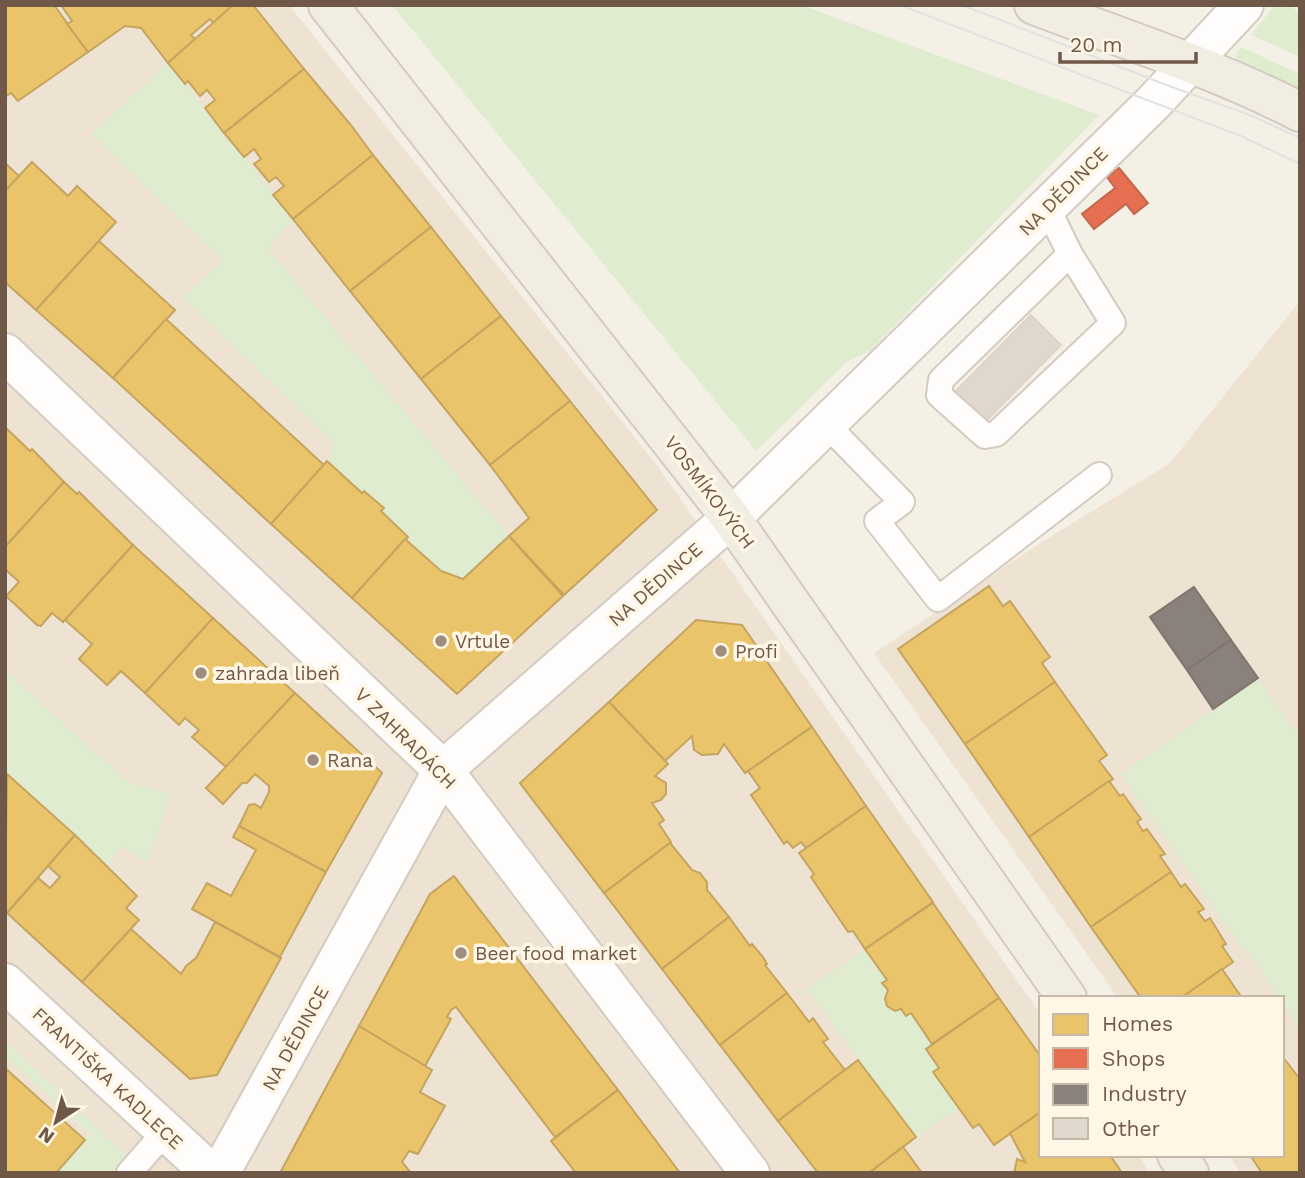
<svg xmlns="http://www.w3.org/2000/svg" width="1305" height="1178" font-family="'Work Sans',sans-serif">
  <style>
    .residential { fill: #eee3d2 }
    .green { fill: #e0ecd0 }
    .homes { fill: #e9c46a; stroke: #c5a460; stroke-width: 2 }
    .shops { fill: #e76f51; stroke: #c3684e; stroke-width: 2 }
    .industry { fill: #8a817c; stroke: #82756c; stroke-width: 2 }
    .building { fill: #e1d8cd; stroke: #ddd3c8; stroke-width: 2 }
    .lines { fill: none; stroke-linecap: round; stroke-linejoin: round }
    .lane-casing { stroke: #d3cbc1; stroke-width: 28 }
    .street-casing { stroke: #d3cbc1; stroke-width: 42 }
    .primary-casing { stroke: #d3cbc3; stroke-width: 42 }
    .lane { stroke: #fefdfb; stroke-width: 24 }
    .street { stroke: #fefdfb; stroke-width: 38 }
    .primary { stroke: #f1ede3; stroke-width: 38 }
    .tram { stroke: #e3e1e2; stroke-width: 2 }
    .poi-dot { fill: #9f8d7f; stroke: #fff6e5; stroke-width: 2.5 }
    .labels { text-anchor: middle; stroke-width: 7; stroke-linejoin: round; paint-order: stroke }
    .street-label { font-size: 19px; fill: #705848; stroke: #fff6e5 }
    .poi-label { font-size: 19px; fill: #705848; stroke: #fff6e5; text-anchor: start }
  </style>
  <rect width="100%" height="100%" fill="#f5f0e5"/>
  <!-- residential -->
  <g class="residential">
    <polygon points="5,5 289,5 656,464 1041,1015 1041,1155 1139,1155 1149,1173 145,1173 5,1041"/>
    <polygon points="1300,301 1300,1173 1241,1173 1229,1155 1282,1155 1282,998 1118,998 874,653 1042,542 1169,464"/>
    <polygon points="5,1057 90,1134 56,1173 5,1173"/>
  </g>
  <!-- green -->
  <g class="green">
    <polygon points="392,5 801,5 1099,115 869,352 849,360 756,451"/>
    <polygon points="1275,5 1291,5 1300,15 1300,57 1251,35"/>
    <polygon points="1241,47 1300,74 1300,92 1236,62 1236,54"/>
    <polygon points="168,63 293,219 268,249 509,536 463,579 441,571 405,539 408,536 381,511 383,507 365,491 362,493 327,461 335,444 182,297 223,261 91,134"/>
    <polygon points="5,670 128,782 171,794 147,863 122,845 107,867 5,772"/>
    <polygon points="1258,678 1300,738 1300,1029 1282,1003 1282,998 1279,998 1247,949 1244,951 1121,774"/>
    <polygon points="865,949 887,980 882,983 888,990 885,999 887,1006 895,1011 901,1009 906,1016 911,1013 932,1044 926,1049 939,1068 934,1072 959,1109 916,1137 807,989"/>
    <polygon points="5,1041 145,1173 56,1173 90,1134 5,1057"/>
  </g>
  <!-- homes -->
  <g class="homes">
    <polygon points="5,5 54,5 88,52 18,101 11,93 5,97"/>
    <polygon points="61,5 233,5 213,23 210,19 191,35 195,39 168,63 141,28 125,26 88,52 67,24 72,21"/>
    <polygon points="233,5 253,5 304,69 224,133 205,108 215,100 207,90 200,96 188,81 185,84 168,63"/>
    <polygon points="304,69 351,125 373,155 293,219 273,195 284,186 276,177 269,182 254,164 261,159 254,149 244,157 224,133"/>
    <polygon points="373,155 431,227 350,291 293,219"/>
    <polygon points="32,162 68,196 77,186 116,222 36,310 5,282 5,191"/>
    <polygon points="5,163 19,176 5,191"/>
    <polygon points="431,227 501,316 421,379 350,291"/>
    <polygon points="99,241 175,310 113,378 36,310"/>
    <polygon points="501,316 570,401 490,465 421,379"/>
    <polygon points="166,319 324,465 271,524 113,378"/>
    <polygon points="570,401 657,510 564,595 509,536 529,518 490,465"/>
    <polygon points="5,427 30,451 32,449 64,482 5,547"/>
    <polygon points="327,461 362,493 364,491 384,508 381,511 408,537 352,598 271,524"/>
    <polygon points="64,482 77,494 79,492 133,545 63,622 52,613 41,626 37,625 6,596 19,582 5,569 5,547"/>
    <polygon points="509,536 563,596 457,694 352,598 405,539 441,571 463,579"/>
    <polygon points="133,545 213,618 145,693 121,671 107,685 79,659 92,644 65,620"/>
    <polygon points="989,586 1003,606 1010,601 1050,657 1042,663 1055,682 965,744 898,649"/>
    <polygon points="213,618 295,693 226,767 192,737 199,730 185,718 179,725 145,693"/>
    <polygon points="696,620 742,625 812,727 745,773 724,744 718,754 702,755 694,750 692,736 665,761 609,702"/>
    <polygon points="1055,682 1107,755 1099,761 1113,779 1029,837 965,744"/>
    <polygon points="295,693 382,773 326,872 239,826 249,805 255,804 261,808 269,792 269,786 255,774 247,783 242,783 223,804 206,788"/>
    <polygon points="609,702 668,764 655,776 666,783 666,794 661,800 652,803 664,820 659,824 671,842 604,893 520,783"/>
    <polygon points="812,727 866,806 806,848 801,842 793,848 787,841 784,844 751,795 760,788 748,771"/>
    <polygon points="7,774 75,835 7,913 5,911"/>
    <polygon points="1109,781 1120,796 1123,794 1141,819 1137,822 1143,831 1147,829 1165,854 1160,856 1171,872 1091,927 1029,837"/>
    <polygon points="866,806 933,902 865,949 853,931 848,932 811,877 814,874 799,853"/>
    <polygon points="239,826 326,872 280,957 192,909 207,883 231,896 256,850 233,837"/>
    <polygon points="75,835 137,896 126,908 139,920 82,982 7,913 38,878 50,888 60,877 48,866"/>
    <polygon points="670,843 692,870 700,873 707,882 707,890 729,917 662,969 604,893"/>
    <polygon points="1171,872 1181,887 1185,884 1204,909 1198,912 1205,921 1210,918 1226,944 1222,946 1233,962 1181,998 1141,998 1091,927"/>
    <polygon points="454,876 618,1090 555,1137 456,1007 451,1010 447,1017 451,1019 425,1066 359,1026 430,894"/>
    <polygon points="933,903 999,998 932,1044 911,1013 906,1016 901,1009 895,1011 887,1006 885,999 888,990 882,983 887,980 865,949"/>
    <polygon points="729,917 750,946 752,944 763,957 767,964 765,965 787,993 720,1045 662,969"/>
    <polygon points="215,922 281,958 217,1075 190,1079 82,982 131,929 181,974 186,966 196,958"/>
    <polygon points="1222,969 1242,998 1181,998"/>
    <polygon points="787,993 809,1022 813,1018 828,1039 823,1042 845,1070 778,1121 720,1045"/>
    <polygon points="999,998 1041,1057 1041,1112 994,1145 979,1124 973,1128 933,1072 939,1068 926,1049"/>
    <polygon points="359,1026 432,1070 420,1092 445,1106 418,1154 409,1151 402,1162 411,1173 280,1173"/>
    <polygon points="1282,1056 1300,1079 1300,1173 1262,1173 1250,1155 1282,1155"/>
    <polygon points="858,1060 916,1137 869,1173 818,1173 778,1121"/>
    <polygon points="5,1068 85,1140 56,1173 5,1172"/>
    <polygon points="618,1090 680,1173 576,1173 551,1141"/>
    <polygon points="1041,1112 1041,1155 1110,1155 1122,1173 1014,1173 1017,1159 1025,1162 1010,1133"/>
    <polygon points="903,1147 922,1173 869,1173"/>
  </g>
  <!-- shops -->
  <polygon class="shops" points="1119,168 1148,203 1134,214 1126,204 1094,229 1082,214 1115,188 1107,177"/>
  <!-- industry -->
  <g class="industry">
    <polygon points="1194,587 1231,640 1187,670 1150,617"/>
    <polygon points="1231,640 1258,678 1213,709 1187,670"/>
  </g>
  <!-- building -->
  <polygon class="building" points="1031,315 1061,345 972,435 941,406"/>
  <g class="lines">
    <defs>
      <g id="lane">
        <polyline points="1047,207 1070,254 941,380 939,395 985,436 996,434 1113,323 1070,254"/>
        <polyline points="826,424 902,502 877,521 938,599 1099,475"/>
        <polyline points="129,1173 166,1131"/>
      </g>
      <g id="street">
        <polyline points="5,353 443,770 750,1173"/>
        <polyline points="5,983 211,1173"/>
        <polyline points="220,1173 443,770 731,518 1154,102 1244,5"/>
      </g>
      <g id="primary">
        <polyline points="328,5 731,518 1067,998"/>
        <path d="M1034,5C1123,39 1215,68 1300,112"/>
        <polyline points="1177,1155 1189,1173"/>
      </g>
    </defs>
    <!-- lane casing -->
    <use href="#lane" class="lane-casing"/>
    <!-- street casing -->
    <use href="#street" class="street-casing"/>
    <!-- primary casing -->
    <use href="#primary" class="primary-casing"/>
    <!-- lane -->
    <use href="#lane" class="lane"/>
    <!-- street -->
    <use href="#street" class="street"/>
    <!-- primary -->
    <use href="#primary" class="primary"/>
    <!-- tram -->
    <g class="tram">
      <polyline points="900,5 1241,136 1300,164"/>
      <polyline points="962,5 1169,86 1250,115 1300,138"/>
    </g>
  </g>
  <!-- markers -->
  <g class="poi-dot">
    <circle cx="441" cy="641" r="7"/>
    <circle cx="721" cy="651" r="7"/>
    <circle cx="201" cy="673" r="7"/>
    <circle cx="313" cy="760" r="7"/>
    <circle cx="461" cy="953" r="7"/>
  </g>
  <g class="labels">
    <!-- street labels -->
    <g class="street-label">
      <text transform="translate(1063 191) rotate(-45)" y="7">NA DĚDINCE</text>
      <text transform="translate(710 492) rotate(53)" y="7">VOSMÍKOVÝCH</text>
      <text transform="translate(655 584) rotate(-41)" y="7">NA DĚDINCE</text>
      <text transform="translate(406 738) rotate(45)" y="7">V ZAHRADÁCH</text>
      <text transform="translate(295 1038) rotate(-61)" y="7">NA DĚDINCE</text>
      <text transform="translate(108 1078) rotate(43)" y="7">FRANTIŠKA KADLECE</text>
    </g>
    <!-- poi labels -->
    <g class="poi-label">
      <text x="455" y="648">Vrtule</text>
      <text x="735" y="658">Profi</text>
      <text x="215" y="680">zahrada libeň</text>
      <text x="327" y="767">Rana</text>
      <text x="475" y="960">Beer food market</text>
    </g>
  </g>
  <!-- border -->
  <rect width="1305" height="1178" fill="none" stroke="#705848" stroke-width="14"/>
  <!-- legend -->
  <rect x="1039" y="996" width="245" height="161" fill="#fff6e5" stroke="#c6b7a6" stroke-width="2"/>
  <rect x="1053" y="1014" width="35" height="21" fill="#e9c46a" stroke="#c6b7a6" stroke-width="2"/>
  <text x="1102" y="1031" font-size="21" fill="#705848">Homes</text>
  <rect x="1053" y="1048" width="35" height="21" fill="#e76f51" stroke="#c6b7a6" stroke-width="2"/>
  <text x="1102" y="1066" font-size="21" fill="#705848">Shops</text>
  <rect x="1053" y="1084" width="35" height="21" fill="#8a817c" stroke="#c6b7a6" stroke-width="2"/>
  <text x="1102" y="1101" font-size="21" fill="#705848">Industry</text>
  <rect x="1053" y="1118" width="35" height="21" fill="#e1d8cd" stroke="#c6b7a6" stroke-width="2"/>
  <text x="1102" y="1136" font-size="21" fill="#705848">Other</text>
  <!-- north arrow -->
  <g transform="translate(56 1122) rotate(216)" stroke="#fff6e5" stroke-width="5" paint-order="stroke">
  <path d="M0-5L12 26L0 18L-12 26Z" fill="#705848"/>
  <text y="-10" font-size="19" font-weight="bold" text-anchor="middle" fill="#705848">N</text>
  </g>
  <!-- scale -->
  <path d="M1060 52v10h136v-10" fill="none" stroke="#705848" stroke-width="3.5"/>
  <text x="1070" y="52" font-size="21" fill="#705848" stroke="#fff6e5" stroke-width="5" paint-order="stroke">20 m</text>
</svg>
